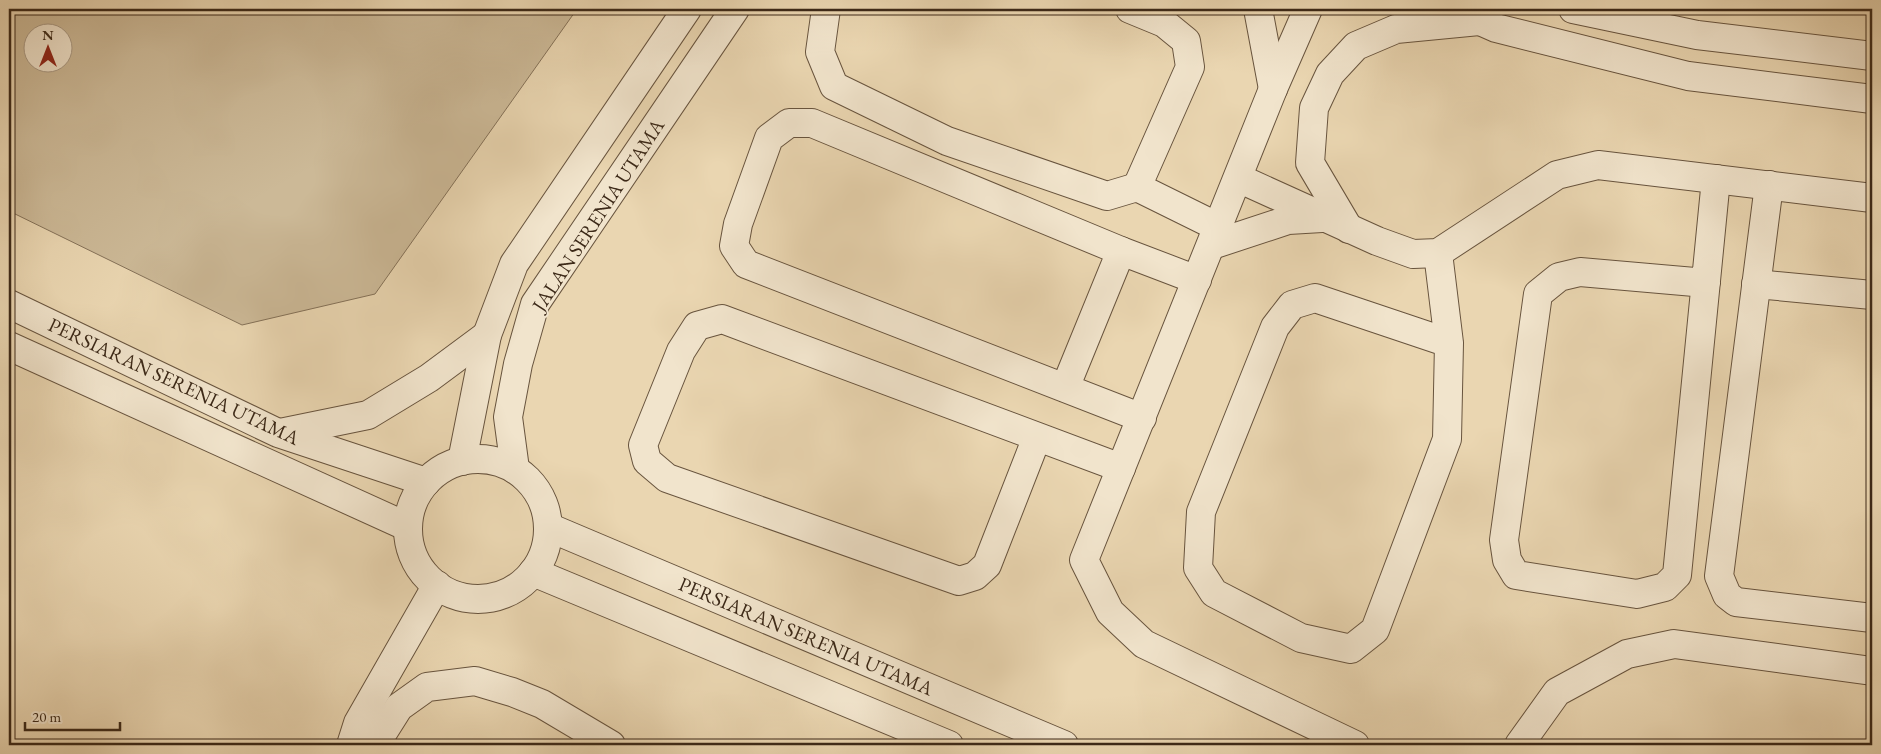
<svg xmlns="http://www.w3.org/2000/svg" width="1881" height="754" font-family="'EB Garamond',serif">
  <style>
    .green { fill: #ccb997; stroke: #847158; fill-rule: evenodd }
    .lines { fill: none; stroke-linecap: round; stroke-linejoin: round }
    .minor-casing { stroke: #68543e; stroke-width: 30 }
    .minor { stroke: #f1e4cc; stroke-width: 28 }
    .labels { text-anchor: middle; stroke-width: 4; stroke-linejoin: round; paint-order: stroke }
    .street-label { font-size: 20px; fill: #3c2918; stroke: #f1e4cc }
  </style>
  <rect width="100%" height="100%" fill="#ead6b1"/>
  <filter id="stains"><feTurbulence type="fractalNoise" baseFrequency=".004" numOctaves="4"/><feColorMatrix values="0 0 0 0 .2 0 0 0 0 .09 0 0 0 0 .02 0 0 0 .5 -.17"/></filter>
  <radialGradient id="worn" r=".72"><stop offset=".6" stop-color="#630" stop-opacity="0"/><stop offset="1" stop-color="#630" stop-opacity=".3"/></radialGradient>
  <!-- green -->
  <path class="green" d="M9,9H577L375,294L242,325L9,211ZM32,32H62V62H32Z"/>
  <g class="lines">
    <defs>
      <g id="minor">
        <polyline points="826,9 820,52 834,86 947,141 1107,196 1137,187 1218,227"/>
        <polyline points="1130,9 1164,23 1186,41 1190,67 1137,187"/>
        <polyline points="1258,9 1273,89"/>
        <polyline points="1308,9 1273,89 1084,560 1110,612 1144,644 1355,745"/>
        <polyline points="1453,9 1496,28 1688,76 1872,99"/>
        <polyline points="1573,9 1697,35 1872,56"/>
        <polyline points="1238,178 1377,241 1413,254 1438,253 1557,175 1598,165 1872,198"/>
        <polyline points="1769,185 1719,576 1727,595 1736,602 1872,618"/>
        <polyline points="1349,229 1310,163 1314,108 1330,74 1356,46 1396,29 1479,21"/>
        <polyline points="1212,245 1288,220 1322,218"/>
        <polyline points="1121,251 1197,280"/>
        <polyline points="1438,253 1449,343 1447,439 1375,630 1351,649 1301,638 1214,593 1198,568 1201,512 1275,327 1292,305 1315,298 1449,343"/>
        <polyline points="1706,283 1580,272 1559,277 1538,294 1504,540 1507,560 1516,575 1637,594 1665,587 1677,575 1716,179"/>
        <polyline points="1756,284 1872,295"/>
        <polyline points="9,304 278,433 426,482"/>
        <polyline points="9,346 408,527"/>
        <polyline points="1065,388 1121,251 812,123 789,123 769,138 738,224 734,246 746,264 1142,418"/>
        <polyline points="280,433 368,415 429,378 487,335"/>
        <polyline points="1037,437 987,565 975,576 959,581 667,478 647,461 643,445 681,351 697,326 722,319 1121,468"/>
        <circle cx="478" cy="529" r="70"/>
        <polyline points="462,461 487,335 514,264 687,9"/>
        <polyline points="515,469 508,417 518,364 535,304 735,9"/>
        <polyline points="548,527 1064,745"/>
        <polyline points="533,572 949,745"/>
        <polyline points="351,745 358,723 437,585"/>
        <polyline points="375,745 399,707 427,687 475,681 512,692 542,704 611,745"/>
        <polyline points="1519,745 1557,692 1627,654 1674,644 1872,671"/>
      </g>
    </defs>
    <!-- minor casing -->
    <use href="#minor" class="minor-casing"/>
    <!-- minor -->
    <use href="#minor" class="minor"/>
  </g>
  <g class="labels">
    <!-- street labels -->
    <g class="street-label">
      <text transform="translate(598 215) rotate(-57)" y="7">JALAN SERENIA UTAMA</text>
      <text transform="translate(174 381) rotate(25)" y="7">PERSIARAN SERENIA UTAMA</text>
      <text transform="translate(806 636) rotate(23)" y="7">PERSIARAN SERENIA UTAMA</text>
    </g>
  </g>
  <!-- margin -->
  <rect width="1881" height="754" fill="none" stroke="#ead6b1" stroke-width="30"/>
  <rect x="10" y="10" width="1861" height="734" fill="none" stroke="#3c2918" stroke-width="2.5"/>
  <rect x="15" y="15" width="1851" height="724" fill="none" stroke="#3c2918"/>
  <!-- north arrow -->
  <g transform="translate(48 48)"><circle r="24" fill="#f1e4cc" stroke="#a99984"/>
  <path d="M0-4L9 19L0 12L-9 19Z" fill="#8f2418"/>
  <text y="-8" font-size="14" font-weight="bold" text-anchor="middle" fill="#3c2918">N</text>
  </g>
  <!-- scale -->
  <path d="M25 722v8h95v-8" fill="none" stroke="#3c2918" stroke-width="2.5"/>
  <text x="32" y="722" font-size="15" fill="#3c2918" stroke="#f1e4cc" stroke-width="4" paint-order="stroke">20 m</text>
  <rect width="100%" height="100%" filter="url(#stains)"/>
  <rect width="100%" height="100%" fill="url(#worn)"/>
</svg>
